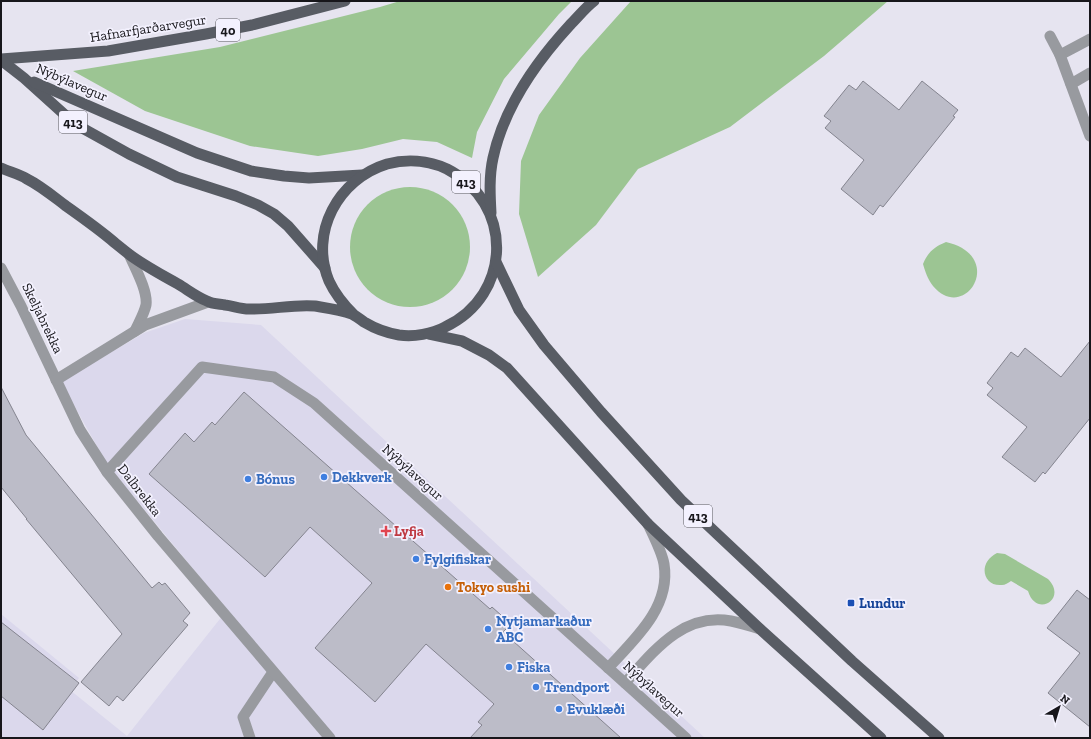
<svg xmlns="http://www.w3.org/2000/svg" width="1091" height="739" font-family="'Zilla Slab',serif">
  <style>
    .built { fill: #dbd8ec }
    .green { fill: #9cc593 }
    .building { fill: #bcbcc8; stroke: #84848f }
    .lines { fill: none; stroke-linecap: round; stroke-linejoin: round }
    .service { stroke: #989a9f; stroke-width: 11 }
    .minor { stroke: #989a9f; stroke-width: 11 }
    .primary { stroke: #585c64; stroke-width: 11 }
    .shop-dot { fill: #3f7fe0; stroke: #f3f1fe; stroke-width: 1.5 }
    .health-dot { fill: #e0444e; stroke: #f3f1fe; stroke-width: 1.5 }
    .food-dot { fill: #e8710a; stroke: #f3f1fe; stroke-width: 1.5 }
    .transit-dot { fill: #1a4fb4; stroke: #f3f1fe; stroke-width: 1.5 }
    .labels { text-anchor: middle; stroke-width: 3.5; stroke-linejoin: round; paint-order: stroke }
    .shield { fill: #f3f1fe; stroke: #59585f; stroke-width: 1 }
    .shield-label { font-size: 13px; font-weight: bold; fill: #17161b }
    .street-label { font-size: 14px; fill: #17161b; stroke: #f3f1fe }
    .shop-label { font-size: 14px; font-weight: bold; fill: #366cbe; stroke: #f3f1fe; text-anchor: start }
    .health-label { font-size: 14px; font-weight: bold; fill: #be3a42; stroke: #f3f1fe; text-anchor: start }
    .food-label { font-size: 14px; font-weight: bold; fill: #c56008; stroke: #f3f1fe; text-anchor: start }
    .transit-label { font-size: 14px; font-weight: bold; fill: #164399; stroke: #f3f1fe; text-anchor: start }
  </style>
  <rect width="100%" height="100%" fill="#e6e4f0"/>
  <!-- built -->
  <polygon class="built" points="185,319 261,325 705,738 1,738 1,614 79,678 70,690 127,736 227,610 107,464 61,382 144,333"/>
  <!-- green -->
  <g class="green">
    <polygon points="400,1 572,1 559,14 504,79 477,132 472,158 437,142 403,139 362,149 318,156 250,146 145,111 73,71 220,47 380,7"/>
    <polygon points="631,1 888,1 824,56 730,127 638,169 596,225 538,277 519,214 521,161 539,115 580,58"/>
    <circle cx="410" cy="247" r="60"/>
    <path d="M946,242C1007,256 965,324 933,286C928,280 925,271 923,264C928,252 934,247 946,242Z"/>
    <path d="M997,553L1005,554L1048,579C1068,599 1036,618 1028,591L1011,581C1008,583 1005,585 1002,585C983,587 977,563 997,553Z"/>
  </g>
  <!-- building -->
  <g class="building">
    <polygon points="863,81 899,110 922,81 958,110 953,116 955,117 883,207 880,205 873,215 841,189 864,160 825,128 831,121 824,116 849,85 856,90"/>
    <polygon points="1090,341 1090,418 1045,474 1043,472 1035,482 1002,457 1027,427 987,395 993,388 987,383 1011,352 1018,357 1025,348 1061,377"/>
    <polygon points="1,387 26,435 152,588 159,582 162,585 165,583 190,613 183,621 188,625 123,701 117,696 109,706 81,682 122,634 26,519 27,519 1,487"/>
    <polygon points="244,392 490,609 492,607 511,624 503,632 621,738 470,738 482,725 478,722 494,704 426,644 375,702 315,648 372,583 310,527 265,577 149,474 185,433 194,442 212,422 215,425"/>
    <polygon points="1077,590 1090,600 1090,727 1048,693 1080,653 1047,628"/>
    <polygon points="1,622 79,683 43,730 1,696"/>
  </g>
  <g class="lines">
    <!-- service -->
    <g class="service">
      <polyline points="1060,55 1090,39"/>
      <polyline points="1071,84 1090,73"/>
      <polyline points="250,738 243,717 273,672"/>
    </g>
    <!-- minor -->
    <g class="minor">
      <polyline points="1050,36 1060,55 1090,136"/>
      <path d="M129,254C135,268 148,291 146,305C144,314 139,322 135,331"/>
      <polyline points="1,268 21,306 80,430 107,472 158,536 330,738"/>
      <polyline points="56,380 145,325 208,302"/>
      <polyline points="107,472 202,367 274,377 314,403 686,738"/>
      <path d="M608,668C635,639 671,607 664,564C662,552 653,535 648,524"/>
      <path d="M625,683C653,652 683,612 731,621C741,623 751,626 760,629"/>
    </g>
    <!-- primary -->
    <g class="primary">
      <polyline points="1,59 108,51 206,34 252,25 345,1"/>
      <polyline points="1,60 24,78 75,124 129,154 177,177 236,196 258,205 274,214 288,226 325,268"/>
      <polyline points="34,82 197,153 251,171 284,176 309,178 362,175"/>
      <path d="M1,168C10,172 19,174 27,179C41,186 54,197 66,206C83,218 100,230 115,243C120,247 125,251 130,255C145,266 162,275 178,284C188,290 197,297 207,301C212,304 220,304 225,305C233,306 241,309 249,309C271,310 293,304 315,306C327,308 341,310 352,314C356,316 360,319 364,322C374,328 387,333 399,335C414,337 432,334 445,327C513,295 514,203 447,169C428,160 406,159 387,164C338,179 309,233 329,281C335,294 344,305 354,315"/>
      <path d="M491,213C490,195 489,176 493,158C504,107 535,63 570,25C578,17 585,8 594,1"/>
      <polyline points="496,262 519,310 544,345 601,412 681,500 852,661 939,738"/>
      <polyline points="429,334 462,341 489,355 507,368 648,524 760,629 881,738"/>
    </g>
  </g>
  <!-- markers -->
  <g class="shop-dot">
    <circle cx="324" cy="477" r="4"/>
    <circle cx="248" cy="479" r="4"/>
    <circle cx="416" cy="559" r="4"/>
    <circle cx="488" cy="629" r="4"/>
    <circle cx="509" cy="667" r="4"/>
    <circle cx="536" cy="687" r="4"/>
    <circle cx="559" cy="709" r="4"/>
  </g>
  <path class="health-dot" d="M384 525h4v4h4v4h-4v4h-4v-4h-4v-4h4z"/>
  <circle class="food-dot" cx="448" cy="587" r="4"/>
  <rect class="transit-dot" x="847" y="599" width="8" height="8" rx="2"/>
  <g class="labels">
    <!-- shield labels -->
    <g class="shield">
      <rect x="216" y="19" width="24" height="22" rx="3"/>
      <rect x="59" y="111" width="28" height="22" rx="3"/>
      <rect x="452" y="171" width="28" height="22" rx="3"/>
      <rect x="684" y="505" width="28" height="22" rx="3"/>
    </g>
    <g class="shield-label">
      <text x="228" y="35">40</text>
      <text x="73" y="127">413</text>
      <text x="466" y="187">413</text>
      <text x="698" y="521">413</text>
    </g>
    <!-- street labels -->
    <g class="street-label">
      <text transform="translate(148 28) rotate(-9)" y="5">Hafnarfjarðarvegur</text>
      <text transform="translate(72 82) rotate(23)" y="5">Nýbýlavegur</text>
      <text transform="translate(43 318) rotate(64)" y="5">Skeljabrekka</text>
      <text transform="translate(413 472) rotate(42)" y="5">Nýbýlavegur</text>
      <text transform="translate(140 490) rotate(52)" y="5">Dalbrekka</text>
      <text transform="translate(654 689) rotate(42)" y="5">Nýbýlavegur</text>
    </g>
    <!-- shop labels -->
    <g class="shop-label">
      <text x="332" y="482">Dekkverk</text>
      <text x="256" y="484">Bónus</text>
      <text x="424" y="564">Fylgifiskar</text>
      <text x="496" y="626">Nytjamarkaður<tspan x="496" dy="16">ABC</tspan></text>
      <text x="517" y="672">Fiska</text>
      <text x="544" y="692">Trendport</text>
      <text x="567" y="714">Evuklæði</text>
    </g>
    <!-- health labels -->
    <g class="health-label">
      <text x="394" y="536">Lyfja</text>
    </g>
    <!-- food labels -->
    <g class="food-label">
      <text x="456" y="592">Tokyo sushi</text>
    </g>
    <!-- transit labels -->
    <g class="transit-label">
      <text x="859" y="608">Lundur</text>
    </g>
  </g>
  <!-- border -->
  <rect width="1091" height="739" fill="none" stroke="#17161b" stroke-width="4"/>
  <!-- north arrow -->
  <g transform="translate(1059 707) rotate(38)" stroke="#f3f1fe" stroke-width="3" paint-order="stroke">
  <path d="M0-3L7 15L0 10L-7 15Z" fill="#17161b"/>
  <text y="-6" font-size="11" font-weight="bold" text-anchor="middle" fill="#17161b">N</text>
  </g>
</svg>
